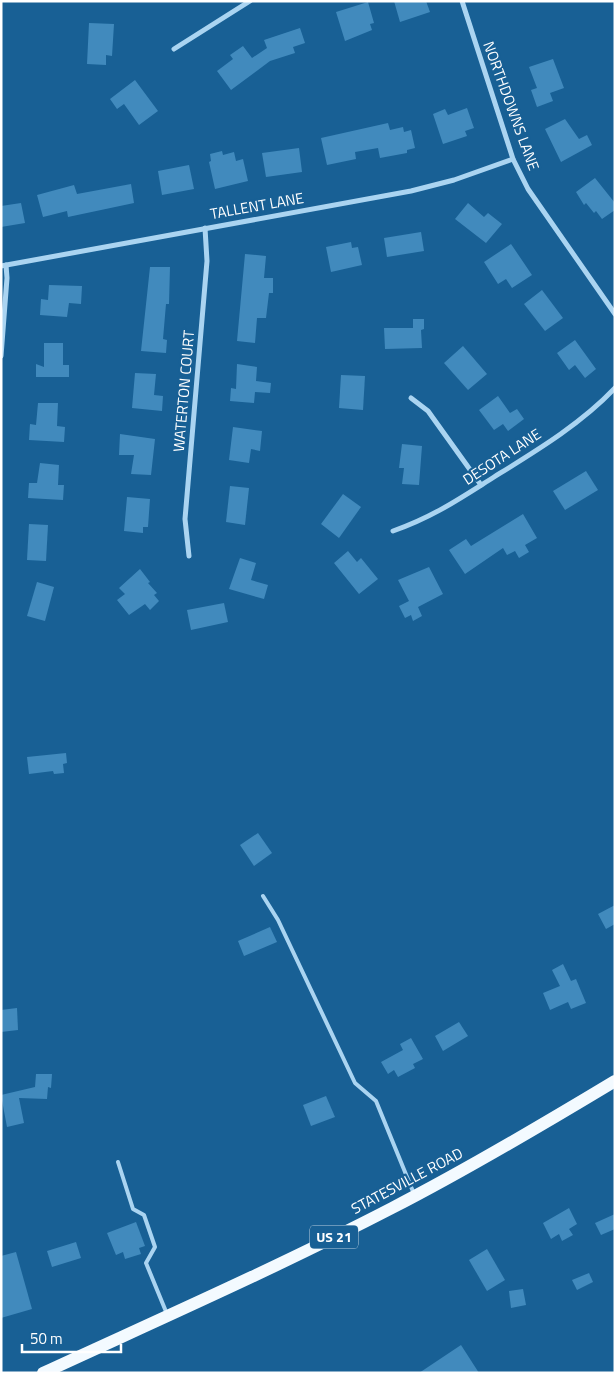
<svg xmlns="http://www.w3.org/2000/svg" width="616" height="1374" font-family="'Titillium Web',sans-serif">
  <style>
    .building { fill: #418abd }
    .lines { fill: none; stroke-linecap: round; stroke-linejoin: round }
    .lane { stroke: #aad4f1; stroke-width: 4 }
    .street { stroke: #aad4f1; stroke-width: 5 }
    .primary { stroke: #f3faff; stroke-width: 12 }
    .labels { text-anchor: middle; stroke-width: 4.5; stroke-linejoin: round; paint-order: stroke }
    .shield { fill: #186095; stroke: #bacfdf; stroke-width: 1 }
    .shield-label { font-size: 14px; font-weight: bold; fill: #fff }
    .street-label { font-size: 15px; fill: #fff; stroke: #186095 }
  </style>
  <rect width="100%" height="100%" fill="#186095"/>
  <!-- building -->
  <g class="building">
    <polygon points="394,1 426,1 430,12 400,22"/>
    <polygon points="368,2 374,23 370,24 372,30 345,41 336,12"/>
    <polygon points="89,23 114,24 112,56 106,55 106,65 87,64"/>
    <polygon points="300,28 305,43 293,47 295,53 270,61 231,90 217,71 233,59 230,55 243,46 252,58 267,48 264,40"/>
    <polygon points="553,59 564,88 550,93 553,101 537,107 531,90 537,88 529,67"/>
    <polygon points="135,80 158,111 139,125 124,104 117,109 110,99"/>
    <polygon points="467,108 474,128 465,131 467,136 443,144 433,114 445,109 448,115"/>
    <polygon points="565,119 579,139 587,135 592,145 561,162 545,129"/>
    <polygon points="388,123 390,130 403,127 404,132 411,130 415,148 407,150 407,153 380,158 378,148 355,152 356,159 327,165 321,138"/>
    <polygon points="299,148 302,172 266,177 262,153"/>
    <polygon points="222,151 223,155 234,152 236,161 243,159 248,181 215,189 209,162 211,161 210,154"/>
    <polygon points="189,165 194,189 162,195 158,171"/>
    <polygon points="595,178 615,203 615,210 602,219 596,211 594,213 586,203 584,205 576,192"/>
    <polygon points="131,184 134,203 68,217 67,211 43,217 37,195 74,185 77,194"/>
    <polygon points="21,203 25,223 1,227 1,206"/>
    <polygon points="468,203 484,217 488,213 502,224 486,243 455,219"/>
    <polygon points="421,232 424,251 387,257 384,238"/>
    <polygon points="351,242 352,248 358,247 362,265 331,272 326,247"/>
    <polygon points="511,244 532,275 512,288 506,279 498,284 484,262"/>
    <polygon points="245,254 266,256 264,278 273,278 273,293 269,293 266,318 257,318 255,343 237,341"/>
    <polygon points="150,267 170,267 169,304 166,304 163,339 167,340 166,353 141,351"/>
    <polygon points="49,285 82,286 81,304 69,303 67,317 40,315 41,299 48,300"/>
    <polygon points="542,290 563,318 545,331 524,304"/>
    <polygon points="413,319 424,319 424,329 421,330 422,348 385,349 384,328 413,328"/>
    <polygon points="575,340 596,369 585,378 575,365 569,370 557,353"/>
    <polygon points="44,343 63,343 63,365 69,365 69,377 36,377 36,364 44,367"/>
    <polygon points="463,346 487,374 468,390 444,363"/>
    <polygon points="237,364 257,367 256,381 271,383 270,393 255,392 254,403 230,401 231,388 236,389"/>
    <polygon points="135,373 156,374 154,395 163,396 162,411 132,408"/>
    <polygon points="341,375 365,376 363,410 339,408"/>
    <polygon points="498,396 510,413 517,409 524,419 508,431 503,424 494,430 479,410"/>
    <polygon points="38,403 58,403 57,426 65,427 64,442 29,440 30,424 36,425"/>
    <polygon points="233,427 262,431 260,451 251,449 249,463 229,460"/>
    <polygon points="120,434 155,439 151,475 131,474 134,455 119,455"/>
    <polygon points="402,444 422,446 419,485 402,484 404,468 399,468"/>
    <polygon points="40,463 59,465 58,485 64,485 63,500 28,498 29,483 37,483"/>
    <polygon points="586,471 598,490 565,510 553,491"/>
    <polygon points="230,486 249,488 245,525 226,522"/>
    <polygon points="343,494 361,507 339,538 321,524"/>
    <polygon points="127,497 150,499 148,527 143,527 143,533 124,531"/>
    <polygon points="523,514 537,538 525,545 529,552 519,558 515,551 507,555 503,548 465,574 449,550 466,539 471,546"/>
    <polygon points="29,524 48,525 46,561 27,560"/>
    <polygon points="348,551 357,562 361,558 378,579 359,594 334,563"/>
    <polygon points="240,558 256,563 251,580 268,585 264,599 229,589"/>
    <polygon points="429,567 443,594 418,607 422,616 413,621 411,615 405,618 399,606 409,601 398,580"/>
    <polygon points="140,569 150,582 148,583 157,593 154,595 159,601 150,610 145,604 129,615 117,600 125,594 119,588"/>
    <polygon points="37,582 54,587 45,621 27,616"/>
    <polygon points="224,603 228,622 191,630 187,610"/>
    <polygon points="66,753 67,763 63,764 64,773 54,774 53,771 29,774 27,757"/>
    <polygon points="258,833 272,853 254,866 240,845"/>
    <polygon points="615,905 615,924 606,929 598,914"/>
    <polygon points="270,927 277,942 244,956 238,941"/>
    <polygon points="563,964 571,981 576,979 586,1003 571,1009 568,1002 550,1010 543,993 560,986 552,970"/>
    <polygon points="17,1008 18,1030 1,1032 1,1010"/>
    <polygon points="459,1022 468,1036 443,1051 435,1036"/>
    <polygon points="411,1038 423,1059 413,1064 415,1068 398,1077 394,1070 388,1074 381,1062 403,1050 400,1044"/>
    <polygon points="36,1074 52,1074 51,1088 48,1087 47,1099 19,1098 24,1123 7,1127 1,1095 35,1087"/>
    <polygon points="326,1096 335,1117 311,1126 303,1105"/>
    <polygon points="569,1208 577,1224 569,1229 573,1235 562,1241 559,1234 551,1239 543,1223"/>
    <polygon points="615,1214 615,1229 601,1235 595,1223"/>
    <polygon points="136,1222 145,1246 139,1248 141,1254 125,1259 123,1252 116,1255 107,1233"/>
    <polygon points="76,1242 81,1258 52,1267 47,1251"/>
    <polygon points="487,1249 505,1280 487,1291 469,1260"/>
    <polygon points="16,1252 32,1309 1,1318 1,1256"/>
    <polygon points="589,1273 593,1282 577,1290 572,1280"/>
    <polygon points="523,1289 526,1305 511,1308 509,1291"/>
    <polygon points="461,1345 479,1373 419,1373"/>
  </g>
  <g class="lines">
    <!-- lane -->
    <g class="lane">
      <polyline points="263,896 278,920 355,1083 376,1101 414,1194"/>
      <polyline points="118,1162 133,1209 144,1215 155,1247 146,1263 167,1314"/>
    </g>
    <!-- street -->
    <g class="street">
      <polyline points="462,1 513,159 528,189 615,314"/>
      <polyline points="174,49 250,1"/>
      <polyline points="1,266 411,191 454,180 513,159"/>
      <polyline points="1,356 7,278 6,265"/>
      <polyline points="411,398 428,411 481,485"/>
      <path d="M393,531C433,517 459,499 494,477C536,451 581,424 615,388"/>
      <polyline points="189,556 185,519 207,261 205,228"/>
    </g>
    <!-- primary -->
    <path class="primary" d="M43,1373C160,1319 278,1267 392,1208C468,1169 542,1125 615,1081"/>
  </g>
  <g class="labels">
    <!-- shield labels -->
    <rect class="shield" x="310" y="1225.5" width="48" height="23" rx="4"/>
    <g class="shield-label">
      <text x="334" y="1242">US 21</text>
    </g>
    <!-- street labels -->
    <g class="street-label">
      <text transform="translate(511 106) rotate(70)" y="5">NORTHDOWNS LANE</text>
      <text transform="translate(257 206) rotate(-10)" y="5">TALLENT LANE</text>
      <text transform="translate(184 391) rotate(-85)" y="5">WATERTON COURT</text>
      <text transform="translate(502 457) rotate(-33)" y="5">DESOTA LANE</text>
      <text transform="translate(407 1181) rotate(-28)" y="5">STATESVILLE ROAD</text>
    </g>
  </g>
  <!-- border -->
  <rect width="616" height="1374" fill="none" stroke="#ffffff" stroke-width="5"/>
  <!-- scale -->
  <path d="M22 1344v8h99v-8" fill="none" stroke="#ffffff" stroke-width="2.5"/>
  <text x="30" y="1344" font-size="15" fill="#ffffff" stroke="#186095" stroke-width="4" paint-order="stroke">50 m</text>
</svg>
